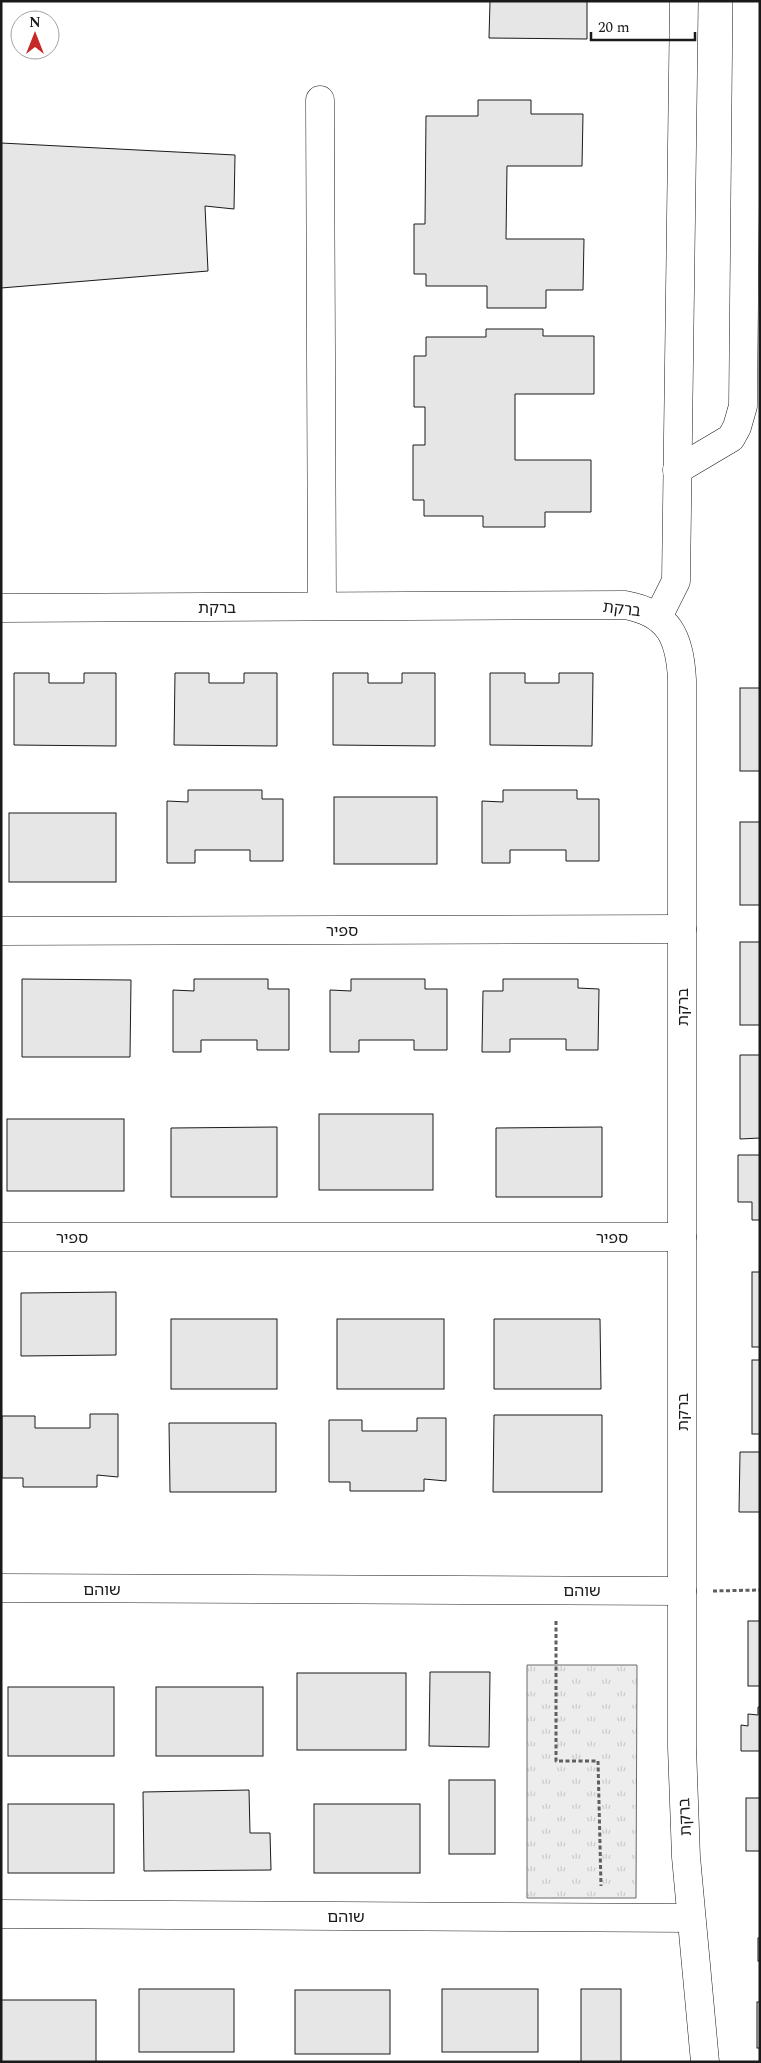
<svg xmlns="http://www.w3.org/2000/svg" width="761" height="2063" font-family="Spectral,'Noto Sans Hebrew',serif">
  <style>
    .park { fill: url(#park-tufts); stroke: #6a6a6a }
    .building { fill: #e6e6e6; stroke: #1a1a1a }
    .lines { fill: none; stroke-linecap: round; stroke-linejoin: round }
    .minor-casing { stroke: #1a1a1a; stroke-width: 29 }
    .path { stroke: #5f5f5f; stroke-width: 3; stroke-dasharray: 4 2.5; stroke-linecap: butt }
    .minor { stroke: #fff; stroke-width: 28 }
    .labels { text-anchor: middle; stroke-width: 4; stroke-linejoin: round; paint-order: stroke }
    .street-label { font-size: 16px; fill: #1a1a1a; stroke: #fff }
  </style>
  <defs>
    <pattern id="park-tufts" width="24" height="20" patternUnits="userSpaceOnUse" patternTransform="scale(1.25)"><rect width="24" height="20" fill="#ededed"/><path d="M3 7l-1-3M5 7V3M7 7l1-3M15 17l-1-3M17 17v-4M19 17l1-3" fill="none" stroke="#cbcbcb"/></pattern>
  </defs>
  <rect width="100%" height="100%" fill="#fff"/>
  <!-- park -->
  <polygon class="park" points="527,1665 637,1665 636,1898 527,1898"/>
  <!-- building -->
  <g class="building">
    <polygon points="490,1 587,1 587,39 489,38"/>
    <polygon points="478,100 531,100 531,114 583,114 582,166 507,166 506,239 584,239 583,290 546,290 546,308 487,308 487,286 426,286 426,274 414,274 414,224 425,224 426,116 478,116"/>
    <polygon points="1,143 235,155 234,209 205,206 208,271 1,288"/>
    <polygon points="486,329 543,329 543,336 594,336 594,394 515,394 515,460 591,460 591,512 545,512 545,527 483,527 483,516 424,516 424,500 413,500 413,445 425,445 425,407 414,407 414,356 426,356 426,337 486,337"/>
    <polygon points="14,673 49,673 49,683 84,683 84,673 116,673 116,746 14,745"/>
    <polygon points="175,673 209,673 209,683 244,683 244,673 277,673 277,746 174,745"/>
    <polygon points="333,673 368,673 368,683 402,683 402,673 435,673 435,746 333,745"/>
    <polygon points="490,673 525,673 525,683 559,683 559,673 593,673 592,746 490,745"/>
    <rect x="740" y="688" width="20" height="83"/>
    <polygon points="188,790 262,790 262,799 283,799 283,861 250,861 250,850 195,850 195,863 167,863 167,801 188,802"/>
    <polygon points="503,790 577,790 577,799 599,799 599,861 566,861 566,850 510,850 510,863 482,863 482,801 503,802"/>
    <rect x="334" y="797" width="103" height="67"/>
    <rect x="9" y="813" width="107" height="69"/>
    <rect x="740" y="822" width="20" height="83"/>
    <rect x="740" y="942" width="20" height="83"/>
    <polygon points="22,979 131,980 130,1057 22,1057"/>
    <polygon points="194,979 268,979 268,989 289,989 289,1050 257,1050 257,1040 201,1040 201,1052 173,1052 173,990 194,991"/>
    <polygon points="351,979 425,979 425,989 447,989 447,1050 414,1050 414,1040 359,1040 359,1052 330,1052 330,990 351,991"/>
    <polygon points="503,979 578,979 578,988 599,989 598,1050 566,1050 566,1039 510,1039 510,1052 482,1052 483,991 503,991"/>
    <polygon points="740,1055 760,1055 760,1138 740,1139"/>
    <rect x="319" y="1114" width="114" height="76"/>
    <rect x="7" y="1119" width="117" height="72"/>
    <polygon points="277,1127 277,1197 171,1197 171,1128"/>
    <polygon points="602,1127 602,1197 496,1197 496,1128"/>
    <polygon points="738,1155 760,1155 760,1220 752,1220 752,1202 738,1202"/>
    <rect x="752" y="1272" width="8" height="75"/>
    <polygon points="116,1292 116,1355 21,1356 21,1293"/>
    <rect x="171" y="1319" width="106" height="70"/>
    <rect x="337" y="1319" width="107" height="70"/>
    <polygon points="494,1319 600,1319 601,1389 494,1389"/>
    <rect x="752" y="1360" width="8" height="74"/>
    <polygon points="90,1414 118,1414 118,1477 97,1475 97,1487 23,1487 23,1478 2,1478 2,1416 35,1416 35,1428 90,1428"/>
    <polygon points="494,1415 602,1415 602,1492 493,1492"/>
    <polygon points="417,1418 446,1418 446,1481 424,1479 424,1491 350,1491 350,1482 329,1482 329,1420 362,1420 362,1431 417,1431"/>
    <polygon points="169,1423 276,1423 276,1492 170,1492"/>
    <polygon points="740,1452 760,1452 760,1512 739,1512"/>
    <rect x="748" y="1621" width="12" height="65"/>
    <polygon points="430,1672 490,1672 489,1747 429,1746"/>
    <rect x="297" y="1673" width="109" height="77"/>
    <rect x="8" y="1687" width="106" height="69"/>
    <rect x="156" y="1687" width="107" height="69"/>
    <polygon points="758,1707 760,1707 760,1751 741,1751 741,1725 748,1726 748,1714 758,1715"/>
    <rect x="449" y="1780" width="46" height="74"/>
    <polygon points="249,1790 250,1833 270,1833 271,1870 144,1871 143,1792"/>
    <rect x="746" y="1798" width="14" height="53"/>
    <rect x="8" y="1804" width="106" height="69"/>
    <rect x="314" y="1804" width="106" height="69"/>
    <rect x="758" y="1938" width="2" height="23"/>
    <rect x="139" y="1989" width="95" height="63"/>
    <rect x="442" y="1989" width="96" height="63"/>
    <rect x="581" y="1989" width="40" height="73"/>
    <rect x="295" y="1990" width="95" height="64"/>
    <rect x="1" y="2000" width="95" height="62"/>
    <rect x="757" y="2002" width="3" height="46"/>
  </g>
  <g class="lines">
    <defs>
      <g id="minor">
        <polyline points="320,100 322,606"/>
        <polyline points="677,470 731,438 737,427 743,406 747,1"/>
        <path d="M1,608L625,605C669,613 680,637 682,680V1747L686,1857L705,2062"/>
        <polyline points="658,617 676,581 684,1"/>
        <polyline points="1,931 682,929"/>
        <polyline points="1,1237 682,1237"/>
        <polyline points="1,1588 682,1591"/>
        <polyline points="1,1914 691,1918"/>
      </g>
    </defs>
    <!-- minor casing -->
    <use href="#minor" class="minor-casing"/>
    <!-- path -->
    <g class="path">
      <polyline points="713,1591 760,1590"/>
      <polyline points="556,1621 556,1761 598,1761 601,1886"/>
    </g>
    <!-- minor -->
    <use href="#minor" class="minor"/>
  </g>
  <g class="labels">
    <!-- street labels -->
    <g class="street-label">
      <text x="217" y="613">ברקת</text>
      <text transform="translate(622 608) rotate(7)" y="6">ברקת</text>
      <text x="342" y="936">ספיר</text>
      <text transform="translate(682 1007) rotate(-90)" y="6">ברקת</text>
      <text x="72" y="1243">ספיר</text>
      <text x="612" y="1243">ספיר</text>
      <text transform="translate(682 1412) rotate(-90)" y="6">ברקת</text>
      <text x="102" y="1595">שוהם</text>
      <text x="582" y="1596">שוהם</text>
      <text transform="translate(684 1817) rotate(-93)" y="6">ברקת</text>
      <text x="346" y="1922">שוהם</text>
    </g>
  </g>
  <!-- border -->
  <rect width="761" height="2063" fill="none" stroke="#1a1a1a" stroke-width="5"/>
  <!-- north arrow -->
  <g transform="translate(35 35)"><circle r="24" fill="#ffffff" stroke="#a3a3a3"/>
  <path d="M0-4L9 19L0 12L-9 19Z" fill="#c62828"/>
  <text y="-8" font-size="14" font-weight="bold" text-anchor="middle" fill="#1a1a1a">N</text>
  </g>
  <!-- scale -->
  <path d="M591 32v8h104v-8" fill="none" stroke="#1a1a1a" stroke-width="2.5"/>
  <text x="598" y="32" font-size="15" fill="#1a1a1a" stroke="#ffffff" stroke-width="4" paint-order="stroke">20 m</text>
</svg>
